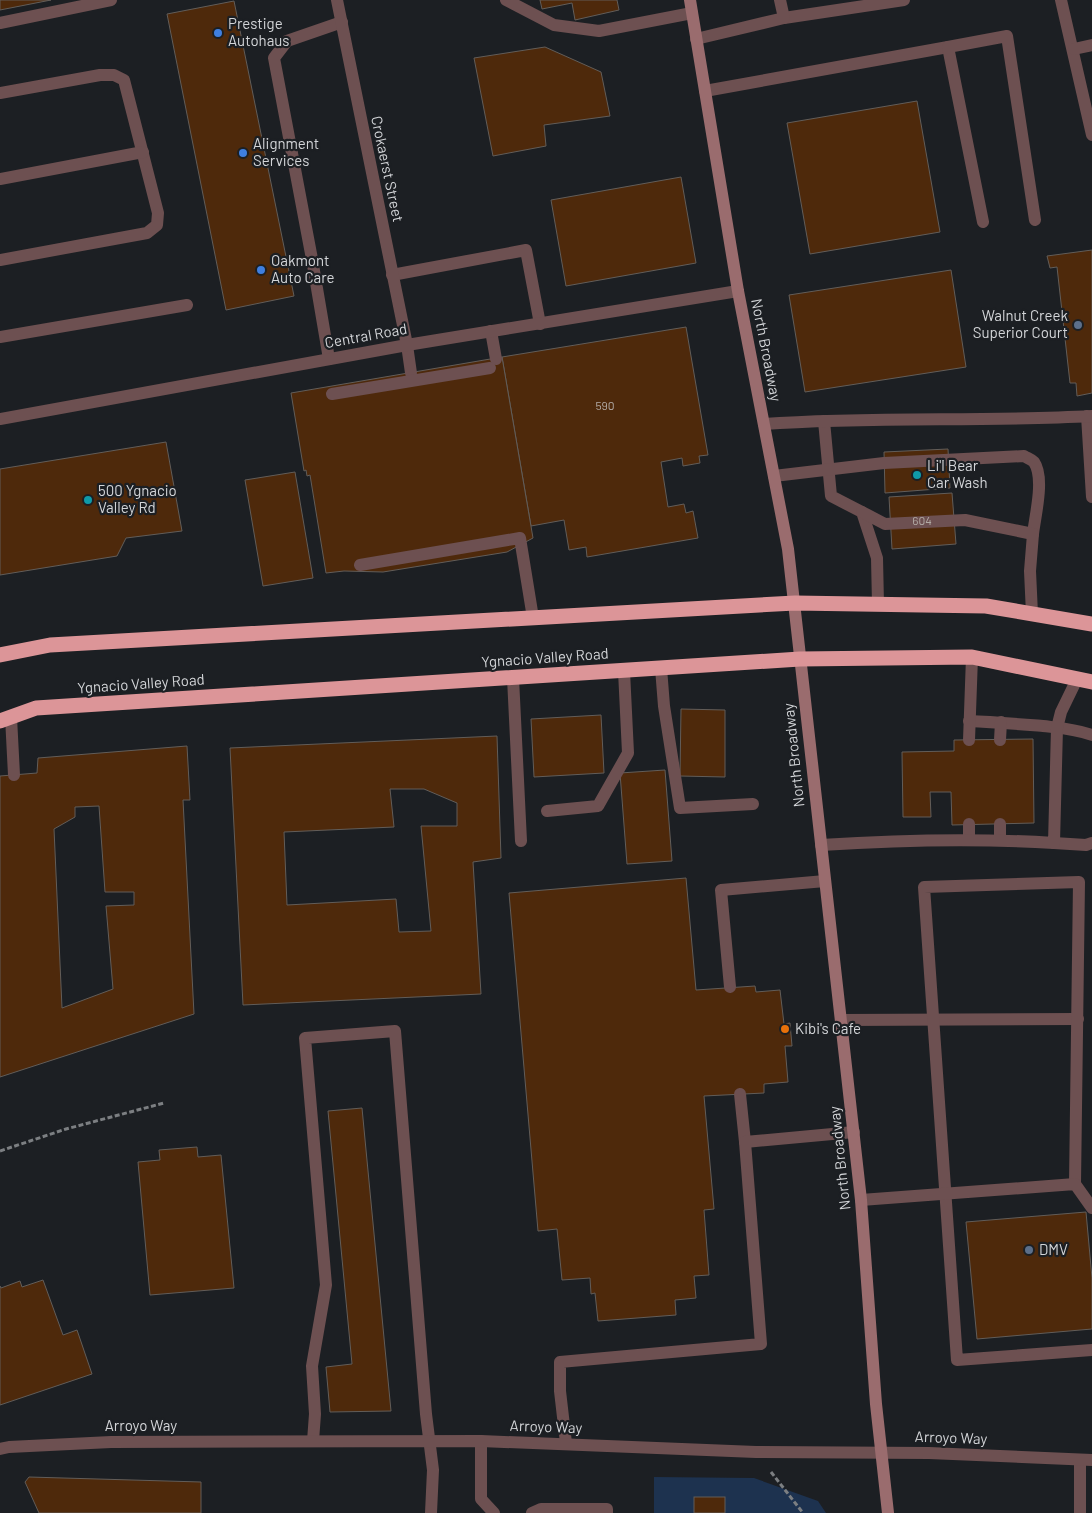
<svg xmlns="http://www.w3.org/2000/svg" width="1092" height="1513" font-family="Barlow,sans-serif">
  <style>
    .green { fill: #1d324f }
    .building { fill: #4e290b; stroke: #625d59; fill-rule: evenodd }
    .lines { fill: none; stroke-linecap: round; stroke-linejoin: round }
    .path { stroke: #7c7f82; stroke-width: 3; stroke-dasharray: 5 2.5; stroke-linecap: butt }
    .lane { stroke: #6d5051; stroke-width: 12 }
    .street { stroke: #6d5051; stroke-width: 12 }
    .secondary { stroke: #9a6c6e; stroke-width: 12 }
    .highway { stroke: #dc9598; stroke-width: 15 }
    .shop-dot { fill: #3f7fe0; stroke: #1c1f23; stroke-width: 2 }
    .service-dot { fill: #5c6f8a; stroke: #1c1f23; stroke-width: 2 }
    .culture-dot { fill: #0f9aa8; stroke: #1c1f23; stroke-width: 2 }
    .food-dot { fill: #e8710a; stroke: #1c1f23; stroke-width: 2 }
    .labels { text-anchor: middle; stroke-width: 4.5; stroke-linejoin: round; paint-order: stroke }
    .number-label { font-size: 12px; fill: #b2aaa5 }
    .poi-label { font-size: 15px; fill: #d3d5d8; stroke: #1c1f23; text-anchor: start }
    .street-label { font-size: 15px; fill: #d3d5d8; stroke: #1c1f23 }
  </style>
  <rect width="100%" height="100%" fill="#1c1f23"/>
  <!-- green -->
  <polygon class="green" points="654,1477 754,1478 818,1501 826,1513 654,1513"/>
  <!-- building -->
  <g class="building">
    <polygon points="0,0 51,0 0,10"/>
    <polygon points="540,0 617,0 619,10 575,20 572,3 542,9"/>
    <polygon points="234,1 294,296 226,310 167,14"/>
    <polygon points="545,47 601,72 610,116 544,125 546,146 493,156 474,58"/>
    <polygon points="917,101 940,232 810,254 787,123"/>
    <polygon points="681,177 696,263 566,286 551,200"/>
    <polygon points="1092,250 1092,393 1077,396 1076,383 1070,383 1057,267 1050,268 1047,256"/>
    <polygon points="951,270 966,367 805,392 789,295"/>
    <polygon points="686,327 708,455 699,456 700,463 683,466 682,458 661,462 668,507 684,504 686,513 693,511 698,538 587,557 586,547 569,550 564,520 531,526 502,357"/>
    <polygon points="502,357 533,538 507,552 383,572 344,571 326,573 310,475 307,476 306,470 304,471 291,393"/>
    <polygon points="166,442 182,531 126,538 117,556 0,575 0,469"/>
    <polygon points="948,449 950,488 885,493 884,452"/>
    <polygon points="295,472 313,578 263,586 245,480"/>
    <polygon points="952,493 956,544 892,549 889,497"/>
    <polygon points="681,709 725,710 725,777 680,776"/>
    <polygon points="601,715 604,773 534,777 531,719"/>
    <path d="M497,736L501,858L473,862L481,994L243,1005L230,748ZM390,789H424L457,803V826H421L431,931L399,932L396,899L287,905L284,832L394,827Z"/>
    <polygon points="1033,739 1034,823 952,825 951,792 930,792 931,817 903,817 902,752 954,751 954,740"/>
    <path d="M187,746L190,800H183L194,1014L0,1077V776L37,773L38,758ZM99,806L105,892H134V905L106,906L113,989L62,1008L54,829L75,817V807Z"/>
    <polygon points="665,770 672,861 627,864 620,773"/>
    <polygon points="686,878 696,990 755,986 756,992 780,990 784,1024 790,1023 792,1046 785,1046 788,1082 764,1084 764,1093 704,1096 714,1209 704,1210 709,1275 694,1276 696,1298 675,1300 676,1315 598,1321 595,1293 591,1294 590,1278 562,1280 557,1229 538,1231 509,893"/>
    <polygon points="362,1108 391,1411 330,1412 326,1367 352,1364 328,1111"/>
    <polygon points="197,1147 198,1157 221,1155 234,1288 150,1295 138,1162 160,1160 159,1150"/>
    <polygon points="1086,1212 1092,1278 1092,1329 977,1339 966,1222"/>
    <polygon points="43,1280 63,1335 77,1330 92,1374 0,1405 0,1286 1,1288 20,1281 22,1287"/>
    <polygon points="29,1477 201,1482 201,1513 39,1513 25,1482"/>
    <rect x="694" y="1497" width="31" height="16"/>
  </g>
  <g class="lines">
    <!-- path -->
    <g class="path">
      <polyline points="0,1151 66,1129 164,1103"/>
      <polyline points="771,1472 803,1513"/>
    </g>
    <!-- lane -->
    <g class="lane">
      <polyline points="506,0 554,25 599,31 692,13"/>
      <polyline points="1061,0 1092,135"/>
      <polyline points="784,18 904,0"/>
      <polyline points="0,23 111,0"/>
      <polyline points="696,39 784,18 780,0"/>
      <polyline points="1074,49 1092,45"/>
      <polyline points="705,91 948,47"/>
      <polyline points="0,93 100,75 114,75 124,80 158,213 157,225 147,233 0,260"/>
      <polyline points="0,179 143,152"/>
      <polyline points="983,222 948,47 1007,36 1035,220"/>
      <polyline points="392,275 526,250 540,324"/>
      <polyline points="491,331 496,359"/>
      <polyline points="0,337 187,305"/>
      <polyline points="407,345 411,373"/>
      <polyline points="329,359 312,259 274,58 287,41 342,22"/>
      <polyline points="332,394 490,368"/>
      <polyline points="1087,416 1092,497"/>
      <polyline points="824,421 831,496 862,512 877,558 878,604"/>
      <path d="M764,424C873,416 983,422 1092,416"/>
      <path d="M774,476L884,463L1024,456C1027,458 1031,459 1034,462C1045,478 1035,516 1033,534"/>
      <polyline points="862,512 885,524 965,520 1033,534 1030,571 1032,614"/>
      <polyline points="360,565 520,538 533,618"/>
      <polyline points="661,668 664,706 680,808 753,804"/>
      <polyline points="513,678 521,841"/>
      <polyline points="11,717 14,775"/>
      <path d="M969,721C994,722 1018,724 1043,726C1060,728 1076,729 1092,735"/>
      <polyline points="969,740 972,657"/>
      <polyline points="1000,740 1001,722"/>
      <polyline points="547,811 598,806 628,753 624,671"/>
      <polyline points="969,824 969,840"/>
      <polyline points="1000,839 1000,824"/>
      <polyline points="1054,843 1086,845 1092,843"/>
      <path d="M821,845C898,840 976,838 1054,843L1057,728L1061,712L1077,679"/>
      <polyline points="730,987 721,890 825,881"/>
      <polyline points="841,1020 1078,1019"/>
      <polyline points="740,1094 745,1142"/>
      <polyline points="1075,1184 1079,882 924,887 957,1360 1092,1350"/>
      <polyline points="861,1200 1075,1184 1092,1208"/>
      <polyline points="313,1441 315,1414 312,1366 326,1285 305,1038 395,1031 426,1414 433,1470 431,1513"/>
      <polyline points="481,1441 481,1499 494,1513"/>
      <polyline points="566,1443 560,1391 560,1362 761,1344 745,1142 854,1132"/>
      <polyline points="532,1513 541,1509 607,1509 607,1513"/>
      <polyline points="1080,1513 1080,1460"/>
    </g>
    <!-- street -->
    <g class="street">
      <polyline points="337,0 407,345"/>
      <polyline points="0,419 407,345 738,291"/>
      <polyline points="0,1449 9,1447 111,1442 481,1441 756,1452 929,1453 1092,1460"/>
    </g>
    <!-- secondary -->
    <polyline class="secondary" points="690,0 738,291 788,549 861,1200 876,1404 888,1513"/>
    <!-- highway -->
    <g class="highway">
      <polyline points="0,655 50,645 795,603 986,606 1092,624"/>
      <polyline points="0,721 36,708 800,659 972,657 1092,682"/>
    </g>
  </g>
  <!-- markers -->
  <g class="shop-dot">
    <circle cx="218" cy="33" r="5"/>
    <circle cx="243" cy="153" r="5"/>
    <circle cx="261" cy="270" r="5"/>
  </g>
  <g class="service-dot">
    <circle cx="1078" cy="325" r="5"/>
    <circle cx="1029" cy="1250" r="5"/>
  </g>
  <g class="culture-dot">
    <circle cx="917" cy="475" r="5"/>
    <circle cx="88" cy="500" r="5"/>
  </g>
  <circle class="food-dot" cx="785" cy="1029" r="5"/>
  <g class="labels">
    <!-- number labels -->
    <g class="number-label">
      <text x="605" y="410">590</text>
      <text x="922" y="525">604</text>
    </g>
    <!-- poi labels -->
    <g class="poi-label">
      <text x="228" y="29">Prestige<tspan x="228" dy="17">Autohaus</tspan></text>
      <text x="253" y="149">Alignment<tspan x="253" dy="17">Services</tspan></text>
      <text x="271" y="266">Oakmont<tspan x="271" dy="17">Auto Care</tspan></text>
      <text x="1068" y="321" text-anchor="end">Walnut Creek<tspan x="1068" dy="17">Superior Court</tspan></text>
      <text x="927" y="471">Li'l Bear<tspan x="927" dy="17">Car Wash</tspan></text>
      <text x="98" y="496">500 Ygnacio<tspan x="98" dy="17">Valley Rd</tspan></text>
      <text x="795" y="1034">Kibi's Cafe</text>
      <text x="1039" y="1255">DMV</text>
    </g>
    <!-- street labels -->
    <g class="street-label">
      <text transform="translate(387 169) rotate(78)" y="5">Crokaerst Street</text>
      <text transform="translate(366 336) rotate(-10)" y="5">Central Road</text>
      <text transform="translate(766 350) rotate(79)" y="5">North Broadway</text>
      <text transform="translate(545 658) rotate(-4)" y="5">Ygnacio Valley Road</text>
      <text transform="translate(141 684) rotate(-4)" y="5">Ygnacio Valley Road</text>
      <text transform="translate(794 755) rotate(-96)" y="5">North Broadway</text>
      <text transform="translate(840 1158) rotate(-96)" y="5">North Broadway</text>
      <text x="141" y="1431">Arroyo Way</text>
      <text transform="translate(546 1427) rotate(2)" y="5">Arroyo Way</text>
      <text transform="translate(951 1438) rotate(2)" y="5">Arroyo Way</text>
    </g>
  </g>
</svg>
